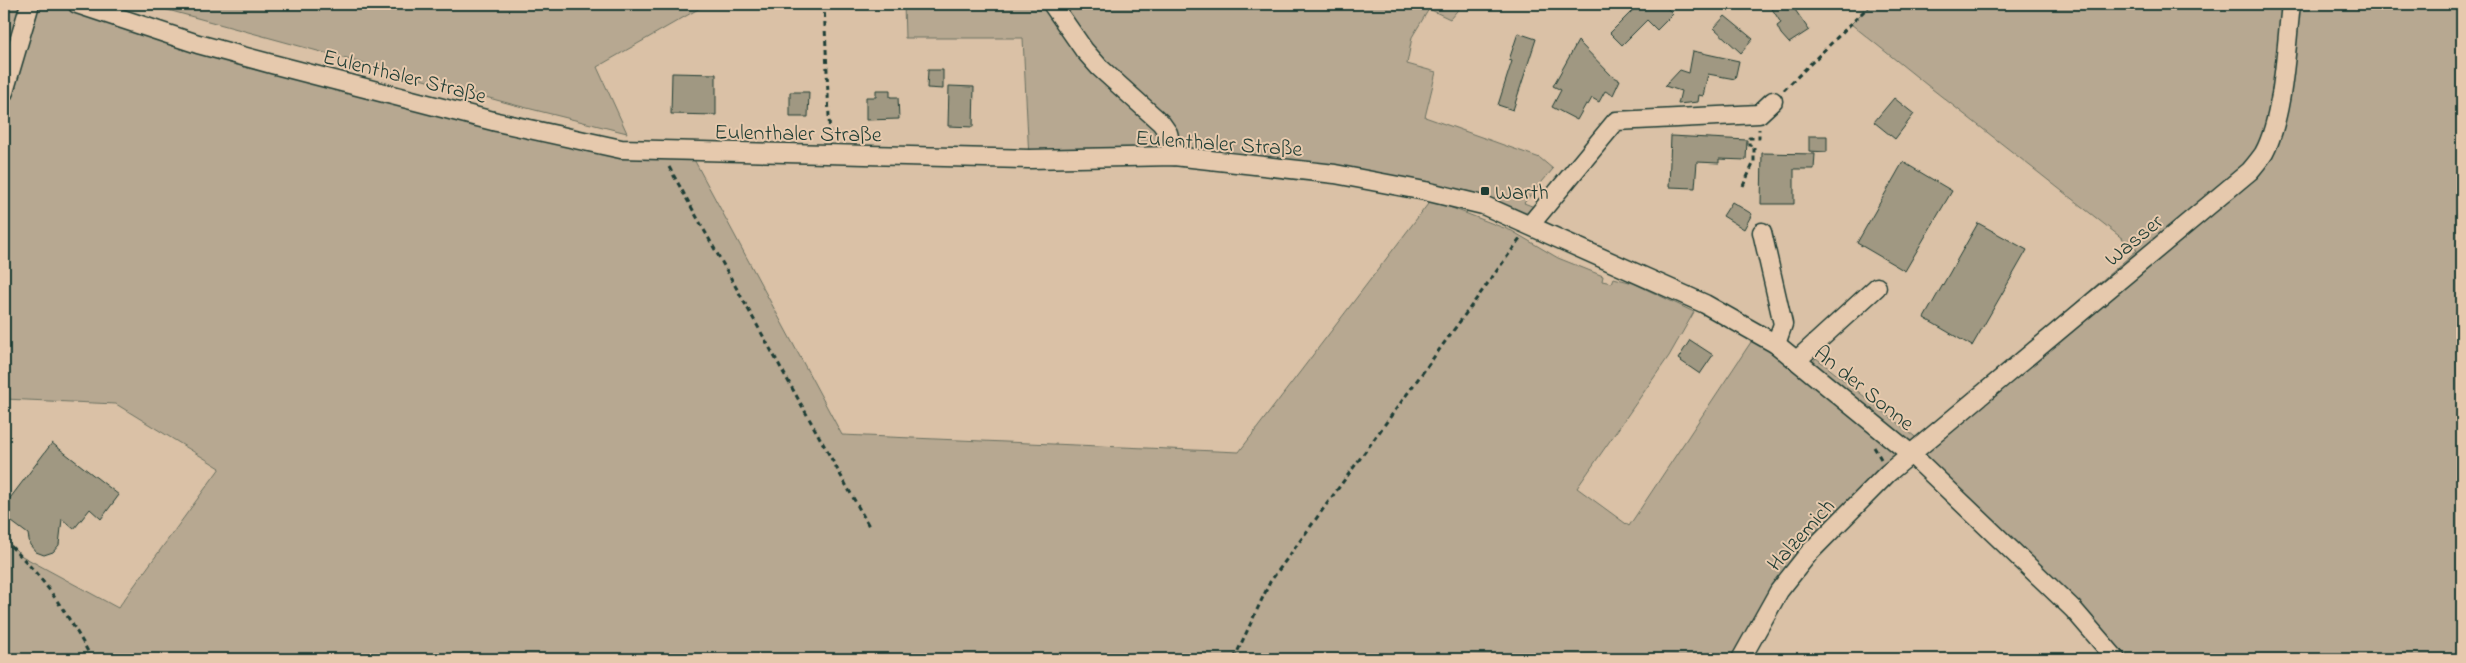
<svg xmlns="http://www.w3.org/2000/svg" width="2466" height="663" font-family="'Indie Flower',sans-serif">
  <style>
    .green { fill: #b7a891; stroke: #6b7262 }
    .building { fill: #a09882; stroke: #1f3d34 }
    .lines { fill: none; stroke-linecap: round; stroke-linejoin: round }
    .minor-casing { stroke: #1f3d34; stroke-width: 21 }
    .path { stroke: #1f3d34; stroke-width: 3; stroke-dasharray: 5 4; stroke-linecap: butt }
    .minor { stroke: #e6c9ad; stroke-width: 18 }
    .poi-dot { fill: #1f3d34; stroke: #e6c9ad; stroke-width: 2 }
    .labels { text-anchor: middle; stroke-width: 4; stroke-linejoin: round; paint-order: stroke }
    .street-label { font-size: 22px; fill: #1f3d34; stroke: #e6c9ad }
    .poi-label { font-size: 22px; fill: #1f3d34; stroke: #e6c9ad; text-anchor: start }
  </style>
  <rect width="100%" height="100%" fill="#dac1a6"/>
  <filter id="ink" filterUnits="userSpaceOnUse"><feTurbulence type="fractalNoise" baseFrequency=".02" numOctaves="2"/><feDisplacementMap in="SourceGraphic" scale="10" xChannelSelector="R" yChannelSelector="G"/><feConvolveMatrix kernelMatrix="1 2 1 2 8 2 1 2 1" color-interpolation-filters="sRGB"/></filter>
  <g filter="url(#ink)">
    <!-- green -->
    <g class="green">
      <polygon points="4,4 77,4 497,122 690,152 842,435 1239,452 1431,200 1512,231 1558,258 1603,276 1602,281 1612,283 1614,278 1633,283 1694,312 1669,356 1577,488 1629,526 1753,339 1803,375 1816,358 1919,440 2137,250 1927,85 1851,24 1871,4 2462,4 2462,659 2116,659 1912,455 1809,553 1741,659 4,659 4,538 22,556 118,608 220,468 116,404 4,399"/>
      <polygon points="146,4 707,4 597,67 627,133 511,104"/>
      <polygon points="904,4 1463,4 1450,19 1429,9 1412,37 1407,64 1436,72 1425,117 1540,158 1553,169 1524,203 1550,213 1530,225 1483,205 1174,156 1029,159 1023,38 905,38"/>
    </g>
    <!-- building -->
    <g class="building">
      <polygon points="1639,4 1663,4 1673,14 1657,30 1647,20 1622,45 1610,33"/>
      <polygon points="1769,4 1791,4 1809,30 1789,43 1781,34 1777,26 1781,23"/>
      <polygon points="1725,16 1753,39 1741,53 1714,28"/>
      <polygon points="1518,33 1536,39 1513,110 1498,105 1512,61 1509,60"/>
      <polygon points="1578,41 1612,76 1620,80 1613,95 1605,91 1599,102 1592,98 1588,105 1586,104 1577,120 1552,107 1561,90 1553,86"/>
      <polygon points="1693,51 1739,61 1735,79 1708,74 1703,96 1699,95 1698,102 1678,104 1681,91 1665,86 1680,70 1689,73"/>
      <polygon points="928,70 943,70 943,89 927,88"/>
      <polygon points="672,73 716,74 716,115 671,114"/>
      <polygon points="949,86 974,87 973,127 948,126"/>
      <polygon points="876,90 890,90 890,97 898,97 899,119 866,120 866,97 876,97"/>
      <polygon points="790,92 809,92 808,117 790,117"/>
      <polygon points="1894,98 1914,114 1895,139 1874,122"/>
      <polygon points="1671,136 1747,140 1746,160 1719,159 1719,163 1697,162 1695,188 1669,187"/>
      <polygon points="1809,136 1827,136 1827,152 1809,151"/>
      <polygon points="1762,153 1815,154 1814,169 1794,169 1794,204 1761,204"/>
      <polygon points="1903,162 1952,191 1905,271 1857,243"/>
      <polygon points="1732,202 1752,214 1744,229 1723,216"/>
      <polygon points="1978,223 2027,250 1972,346 1924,318"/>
      <polygon points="1690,340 1713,355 1700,374 1678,359"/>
      <polygon points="52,443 119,495 101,519 90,509 74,529 62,519 59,545 53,552 44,555 36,552 30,545 28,534 4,516 4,506"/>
    </g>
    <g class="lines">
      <defs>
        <g id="minor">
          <polyline points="77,4 198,44 272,64 497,122 621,149 1029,159 1174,156 1335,174 1425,191 1483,205 1705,304 1776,344 1912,455 2073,609 2116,659"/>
          <polyline points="1052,4 1084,50 1099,67 1161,123 1168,133 1174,156"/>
          <polyline points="4,92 30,4"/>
          <polyline points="1530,225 1616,121 1759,114 1773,101"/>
          <polyline points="1762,232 1783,324 1776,344"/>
          <polyline points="1797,360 1877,287"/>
          <path d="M1741,659L1779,591L1809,553L1888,473L2250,171C2255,165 2260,159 2264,153C2284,115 2286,46 2291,4"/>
        </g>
      </defs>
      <!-- minor casing -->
      <use href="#minor" class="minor-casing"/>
      <!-- path -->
      <g class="path">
        <polyline points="824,4 830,139"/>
        <polyline points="1784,90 1871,4"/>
        <polyline points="669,167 870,528"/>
        <polyline points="1743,186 1754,162 1754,146 1749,145 1749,138 1759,138 1759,129"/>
        <polyline points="1874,447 1881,459"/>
        <path d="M4,540C42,574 68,614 92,659"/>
        <polyline points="1234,659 1270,582 1520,239"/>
      </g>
      <!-- minor -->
      <use href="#minor" class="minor"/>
    </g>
  </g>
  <!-- markers -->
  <rect class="poi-dot" x="1480" y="186" width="10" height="10" rx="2.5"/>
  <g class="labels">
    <!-- street labels -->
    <g class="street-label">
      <text transform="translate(405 75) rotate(14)" y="8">Eulenthaler Straße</text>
      <text transform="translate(798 132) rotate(1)" y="8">Eulenthaler Straße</text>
      <text transform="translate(1219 142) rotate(4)" y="8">Eulenthaler Straße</text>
      <text transform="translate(2133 239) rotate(-40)" y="8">Wasser</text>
      <text transform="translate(1865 387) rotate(39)" y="8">An der Sonne</text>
      <text transform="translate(1800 534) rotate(-48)" y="8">Halzemich</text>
    </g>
    <!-- poi labels -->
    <g class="poi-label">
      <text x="1495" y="199">Warth</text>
    </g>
  </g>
  <!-- margin -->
  <rect width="2466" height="663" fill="none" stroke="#e6c9ad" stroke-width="20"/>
  <rect x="10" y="10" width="2446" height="643" fill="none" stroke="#1f3d34" stroke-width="2" filter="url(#ink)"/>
</svg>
